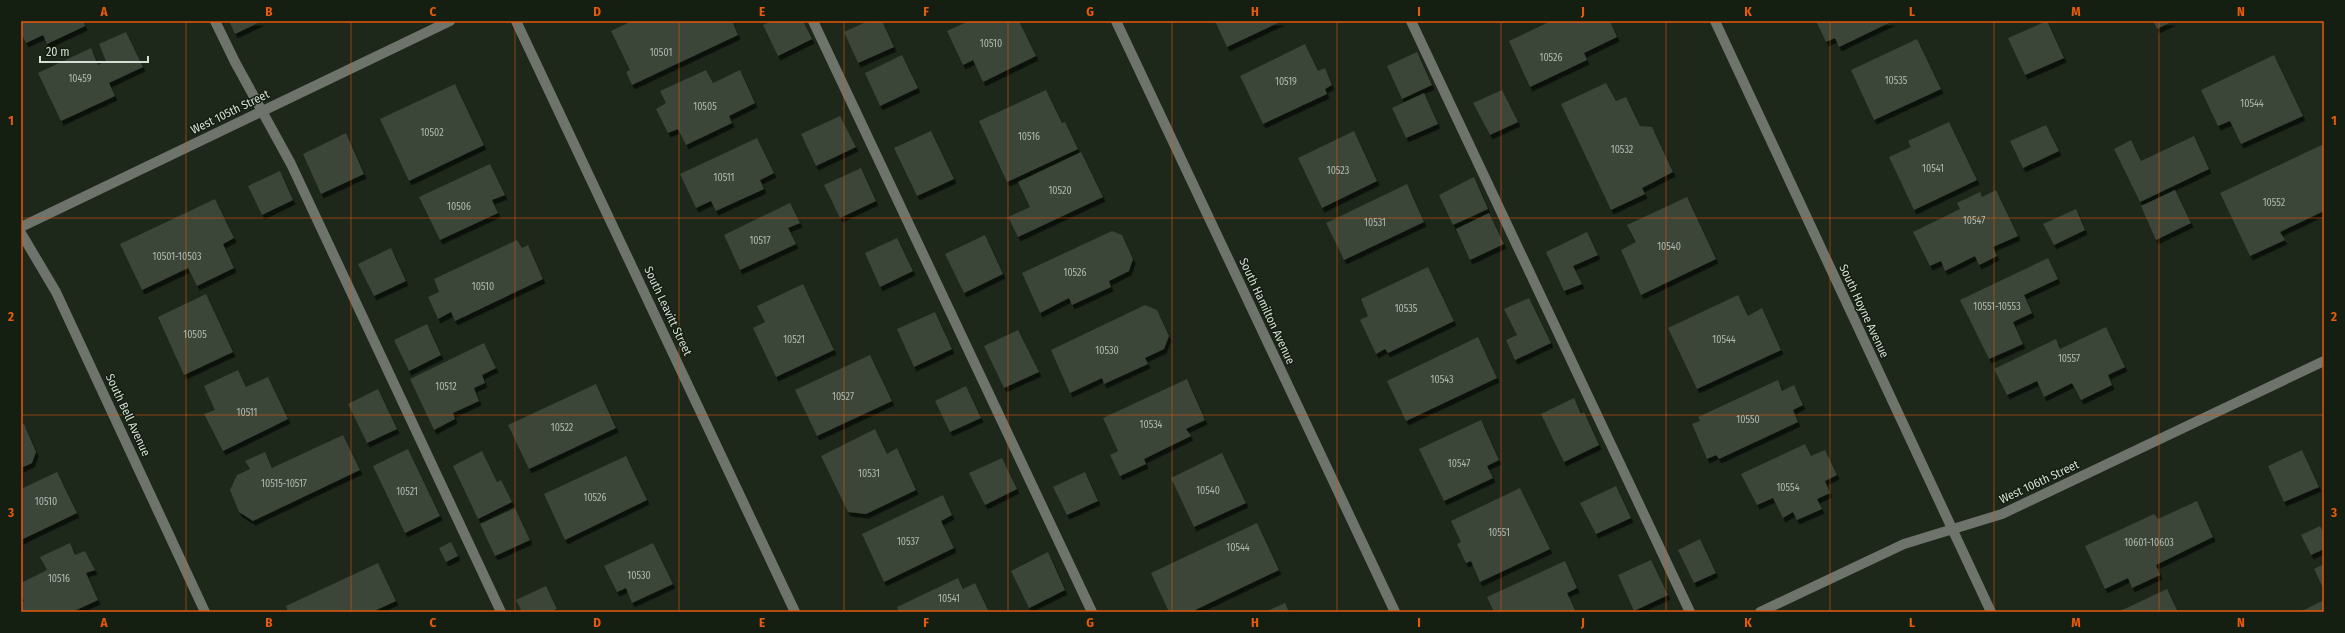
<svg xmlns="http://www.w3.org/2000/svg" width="2345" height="633" font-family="'Fira Sans Condensed',sans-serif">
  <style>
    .building { fill: #3a4537; filter: url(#shadow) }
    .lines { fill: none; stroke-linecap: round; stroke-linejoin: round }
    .minor { stroke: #6e736c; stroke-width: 10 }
    .grid { fill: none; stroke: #e8590c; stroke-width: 1; stroke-opacity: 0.55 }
    .labels { text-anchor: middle; stroke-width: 3; stroke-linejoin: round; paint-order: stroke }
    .number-label { font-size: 10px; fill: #b0b8ae }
    .street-label { font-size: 12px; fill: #d7ded5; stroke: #141f12 }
    .neatline { fill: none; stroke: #e8590c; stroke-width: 1.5 }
    .grid-label { font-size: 13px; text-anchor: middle; font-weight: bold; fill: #e8590c }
  </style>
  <defs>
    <filter id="shadow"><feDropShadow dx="2.5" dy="4.5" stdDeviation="0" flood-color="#0009"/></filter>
  </defs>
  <rect width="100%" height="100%" fill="#1d281b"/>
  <!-- building -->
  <g class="building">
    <polygon points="21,21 83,21 85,26 47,44 43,35 26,43 21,33"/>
    <polygon points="229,21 262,21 235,34"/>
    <polygon points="632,21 732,21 738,35 632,85 626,72 630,70 611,31"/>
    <polygon points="772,21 803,21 812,39 778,56 763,25"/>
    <polygon points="868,21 882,21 894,47 858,63 844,32"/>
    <polygon points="969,21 1019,21 1036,56 983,82 973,60 963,65 947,31"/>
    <polygon points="1215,21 1282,21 1227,47"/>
    <polygon points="1551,21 1610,21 1617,37 1584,53 1587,60 1530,87 1509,41"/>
    <polygon points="1816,21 1893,21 1839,47 1835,38 1826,42"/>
    <polygon points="2047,21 2064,58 2025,75 2008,38"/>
    <polygon points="2153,21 2173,21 2157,29"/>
    <polygon points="126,32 143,67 109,83 115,96 61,121 38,73 91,48 98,65 106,61 99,44"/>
    <polygon points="1917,39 1941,89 1874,120 1851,70"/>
    <polygon points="1305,44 1318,71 1325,68 1332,85 1325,89 1327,94 1263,124 1240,76"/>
    <polygon points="1417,52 1432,85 1402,99 1387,66"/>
    <polygon points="902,55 918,88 880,106 865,73"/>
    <polygon points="2274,55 2303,116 2241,144 2230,121 2218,126 2201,90"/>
    <polygon points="706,70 713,83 740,70 755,103 729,116 732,123 686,145 678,129 668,133 656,109 666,103 660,91"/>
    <polygon points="1606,83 1616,101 1626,97 1640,126 1652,127 1673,172 1642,188 1645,194 1611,210 1561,104"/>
    <polygon points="455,84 484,145 409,181 380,119"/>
    <polygon points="1046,90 1062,123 1065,122 1078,149 1007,182 979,121"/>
    <polygon points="1502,90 1518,122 1490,135 1473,103"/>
    <polygon points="1424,93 1438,124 1406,138 1392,108"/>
    <polygon points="840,116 856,147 816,166 801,134"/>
    <polygon points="1949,122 1977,180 1914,210 1889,157 1911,147 1908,141"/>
    <polygon points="2046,125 2059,151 2023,168 2010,141"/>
    <polygon points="931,131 954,179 917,196 894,148"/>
    <polygon points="1354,131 1377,181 1322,208 1298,158"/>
    <polygon points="346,133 364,174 321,194 303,154"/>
    <polygon points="2194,136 2209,169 2140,202 2114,149 2131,140 2141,161"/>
    <polygon points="757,138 774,173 760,180 764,189 716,211 711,201 696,208 680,174"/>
    <polygon points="2324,144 2324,211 2280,232 2285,240 2250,256 2220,193"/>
    <polygon points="1081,152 1103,197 1018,237 1008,217 1030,207 1018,182"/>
    <polygon points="490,164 505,195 492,200 498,213 440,240 419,197"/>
    <polygon points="861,168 876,201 840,218 824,185"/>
    <polygon points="280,171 293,200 262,215 248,186"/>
    <polygon points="1474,177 1488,209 1453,225 1439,195"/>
    <polygon points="1407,184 1424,222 1344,260 1326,223"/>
    <polygon points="1996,190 2018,236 1993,247 1997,256 1979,265 1975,256 1945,271 1941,261 1930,266 1913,232 1960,209 1957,203 1980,192 1982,197"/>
    <polygon points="2175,190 2191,223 2156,240 2141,206"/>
    <polygon points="1687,197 1716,259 1641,295 1621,250 1636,242 1627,225"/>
    <polygon points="215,199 234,238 223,244 234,268 197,286 188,268 142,290 120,244"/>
    <polygon points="790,203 800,223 788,228 796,244 740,270 724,235"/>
    <polygon points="2076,209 2085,230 2054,245 2043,224"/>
    <polygon points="1489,213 1504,244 1470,260 1456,229"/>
    <polygon points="1112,231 1122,235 1133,259 1129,271 1109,281 1111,287 1072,305 1069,298 1040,313 1022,273"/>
    <polygon points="1587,232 1598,255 1573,266 1582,284 1564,291 1546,252"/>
    <polygon points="985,235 1003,274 964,293 945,254"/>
    <polygon points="897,238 913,271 880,287 865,253"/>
    <polygon points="517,240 522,248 528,245 543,279 455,321 451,312 438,319 428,297 439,292 434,279"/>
    <polygon points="391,248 406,281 374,296 358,264"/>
    <polygon points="2048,258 2058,279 2024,295 2032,313 2013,322 2023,344 1989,359 1960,300"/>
    <polygon points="1428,267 1454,321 1388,353 1385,349 1376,354 1360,320 1368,316 1361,299"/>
    <polygon points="803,284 834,350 776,377 753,328 765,322 757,306"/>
    <polygon points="206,294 233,352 184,375 158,317"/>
    <polygon points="1738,295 1748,316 1762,308 1781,350 1697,389 1668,328"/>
    <polygon points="1529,298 1551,343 1515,360 1506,340 1517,335 1504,309"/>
    <polygon points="1145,305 1157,310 1169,336 1164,349 1145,358 1148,364 1104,384 1102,378 1070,393 1051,350"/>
    <polygon points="935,312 952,349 914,367 897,329"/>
    <polygon points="427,324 441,355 409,371 394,340"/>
    <polygon points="2106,327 2125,367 2108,375 2112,385 2081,400 2072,383 2044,397 2037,381 2007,395 1994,369 2056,339 2060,349"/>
    <polygon points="1018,330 1039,372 1004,388 984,346"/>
    <polygon points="1478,337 1497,378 1406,421 1387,381"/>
    <polygon points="484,343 496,368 482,375 485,383 474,388 479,401 453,413 455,419 434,430 410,379"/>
    <polygon points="870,355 892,401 817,436 795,390"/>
    <polygon points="238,370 246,387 268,377 288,419 223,451 204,414 215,410 204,386"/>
    <polygon points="1187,379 1205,420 1186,429 1191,436 1144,459 1146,464 1120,476 1110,455 1118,451 1103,418"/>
    <polygon points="1778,380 1782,391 1794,385 1803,405 1793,410 1798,422 1719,459 1716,455 1707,459 1692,424 1700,421 1698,417"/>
    <polygon points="596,384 616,428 529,469 508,425"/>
    <polygon points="966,386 981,418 950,432 935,401"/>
    <polygon points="378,389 397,429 367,443 348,404"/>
    <polygon points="1574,398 1581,414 1584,412 1599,445 1564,462 1541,414"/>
    <polygon points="1481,420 1499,460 1487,466 1493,478 1444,501 1419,449"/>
    <polygon points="21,424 24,424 36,452 32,463 21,468"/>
    <polygon points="875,429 887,454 897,448 916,490 866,514 848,512 821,456"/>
    <polygon points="343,435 360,470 253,521 239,512 230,490 237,475 250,469 245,461 265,452 272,468"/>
    <polygon points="1805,444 1811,456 1825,450 1837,475 1825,481 1830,493 1817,499 1822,509 1797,520 1793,512 1783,518 1773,498 1757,505 1741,474"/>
    <polygon points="408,449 440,516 405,533 373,466"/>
    <polygon points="2302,450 2319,487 2284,502 2268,466"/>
    <polygon points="482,451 497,482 501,480 512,502 478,519 453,466"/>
    <polygon points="1222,453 1246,503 1194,527 1171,478"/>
    <polygon points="626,456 647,500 565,540 544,494"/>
    <polygon points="1002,458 1017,489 985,505 969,473"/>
    <polygon points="57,472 77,513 21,540 21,489"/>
    <polygon points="1085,472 1098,501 1067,515 1053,487"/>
    <polygon points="1616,486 1631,518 1596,534 1580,503"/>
    <polygon points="1520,488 1550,549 1480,582 1471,561 1466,563 1457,544 1461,542 1451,521"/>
    <polygon points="943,495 952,515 941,521 954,548 884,582 862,534"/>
    <polygon points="2197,501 2213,537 2156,565 2160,575 2132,588 2128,578 2105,589 2085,546 2154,514 2158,519"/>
    <polygon points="515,508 530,540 495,556 480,524"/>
    <polygon points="1257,523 1279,570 1191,612 1169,612 1151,573"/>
    <polygon points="2320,526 2324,533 2324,549 2311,555 2301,535"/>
    <polygon points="1700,539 1716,573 1694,583 1678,550"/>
    <polygon points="451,542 458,556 446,562 439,548"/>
    <polygon points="70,543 75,555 85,551 95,570 86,573 98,600 72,612 21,612 21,603 24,601 21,595 21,583 47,570 40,557"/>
    <polygon points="653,543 673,584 632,603 626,588 617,592 604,566"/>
    <polygon points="1048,552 1065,590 1029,608 1011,571"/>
    <polygon points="1651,560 1668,595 1634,611 1618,575"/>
    <polygon points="1565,561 1577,588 1567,593 1576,612 1494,612 1487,597"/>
    <polygon points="378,563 396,601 372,612 288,612 286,606"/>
    <polygon points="2324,564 2324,590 2314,569"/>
    <polygon points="958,578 963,589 975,583 989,612 899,612 897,607"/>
    <polygon points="546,586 557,609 549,612 522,612 516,600"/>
    <polygon points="2167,589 2178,612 2118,612"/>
    <polygon points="2324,600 2324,612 2300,612"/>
    <polygon points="1285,603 1289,612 1265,612"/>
  </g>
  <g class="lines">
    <!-- minor -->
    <g class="minor">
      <polyline points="215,21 235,62 291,164 501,612"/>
      <polyline points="516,21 795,612"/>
      <polyline points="813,21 1092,612"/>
      <polyline points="1116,21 1395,612"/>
      <polyline points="1411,21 1690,612"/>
      <polyline points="1715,21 1991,612"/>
      <polyline points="21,227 450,21"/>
      <polyline points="21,233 56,292 205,612"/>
      <polyline points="1760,612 1904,544 2002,514 2324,361"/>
    </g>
  </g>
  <!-- grid -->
  <path class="grid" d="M186,21V612M351,21V612M515,21V612M679,21V612M844,21V612M1008,21V612M1172,21V612M1337,21V612M1501,21V612M1666,21V612M1830,21V612M1994,21V612M2159,21V612M21,218H2324M21,415H2324"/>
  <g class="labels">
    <!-- number labels -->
    <g class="number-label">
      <text x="991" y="47">10510</text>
      <text x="661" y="56">10501</text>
      <text x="1551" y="61">10526</text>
      <text x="80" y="82">10459</text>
      <text x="1896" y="84">10535</text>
      <text x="1286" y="85">10519</text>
      <text x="2252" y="107">10544</text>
      <text x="705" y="110">10505</text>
      <text x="432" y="136">10502</text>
      <text x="1029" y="140">10516</text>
      <text x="1622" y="153">10532</text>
      <text x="1933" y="172">10541</text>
      <text x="1338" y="174">10523</text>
      <text x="724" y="181">10511</text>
      <text x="1060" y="194">10520</text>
      <text x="2274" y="206">10552</text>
      <text x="459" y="210">10506</text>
      <text x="1974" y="224">10547</text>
      <text x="1375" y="226">10531</text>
      <text x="760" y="244">10517</text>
      <text x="1669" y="250">10540</text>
      <text x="177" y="260">10501-10503</text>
      <text x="1075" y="276">10526</text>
      <text x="483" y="290">10510</text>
      <text x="1997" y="310">10551-10553</text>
      <text x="1406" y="312">10535</text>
      <text x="195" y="338">10505</text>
      <text x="794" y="343">10521</text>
      <text x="1724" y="343">10544</text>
      <text x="1107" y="354">10530</text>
      <text x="2069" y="362">10557</text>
      <text x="1442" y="383">10543</text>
      <text x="446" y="390">10512</text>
      <text x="843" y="400">10527</text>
      <text x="247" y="416">10511</text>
      <text x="1748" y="423">10550</text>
      <text x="1151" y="428">10534</text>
      <text x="562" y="431">10522</text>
      <text x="1459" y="467">10547</text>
      <text x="869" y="477">10531</text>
      <text x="284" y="487">10515-10517</text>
      <text x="1788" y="491">10554</text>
      <text x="1208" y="494">10540</text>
      <text x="407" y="495">10521</text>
      <text x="595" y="501">10526</text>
      <text x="46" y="505">10510</text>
      <text x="1499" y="536">10551</text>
      <text x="908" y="545">10537</text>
      <text x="2149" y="546">10601-10603</text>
      <text x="1238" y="551">10544</text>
      <text x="639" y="579">10530</text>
      <text x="59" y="582">10516</text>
      <text x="949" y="602">10541</text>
    </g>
    <!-- street labels -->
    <g class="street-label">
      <text transform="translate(230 112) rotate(-26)" y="4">West 105th Street</text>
      <text transform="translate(668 311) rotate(65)" y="4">South Leavitt Street</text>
      <text transform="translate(1267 311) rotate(65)" y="4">South Hamilton Avenue</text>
      <text transform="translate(1864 311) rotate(65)" y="4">South Hoyne Avenue</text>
      <text transform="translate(128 415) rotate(65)" y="4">South Bell Avenue</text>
      <text transform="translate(2039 482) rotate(-25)" y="4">West 106th Street</text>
    </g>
  </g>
  <!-- border -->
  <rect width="2345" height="633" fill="none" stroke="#141f12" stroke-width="44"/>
  <!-- scale -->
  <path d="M40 56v6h108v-6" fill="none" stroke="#d7ded5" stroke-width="2"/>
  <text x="46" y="56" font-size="12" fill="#d7ded5" stroke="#141f12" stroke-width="3" paint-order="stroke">20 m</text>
  <rect x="22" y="22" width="2301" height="589" class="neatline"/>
  <g class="grid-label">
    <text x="104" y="16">A</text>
    <text x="269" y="16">B</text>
    <text x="433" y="16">C</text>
    <text x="597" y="16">D</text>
    <text x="762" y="16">E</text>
    <text x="926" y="16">F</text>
    <text x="1090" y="16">G</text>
    <text x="1255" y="16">H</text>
    <text x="1419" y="16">I</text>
    <text x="1583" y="16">J</text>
    <text x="1748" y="16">K</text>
    <text x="1912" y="16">L</text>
    <text x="2076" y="16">M</text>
    <text x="2241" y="16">N</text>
    <text x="11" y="125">1</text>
    <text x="2334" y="125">1</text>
    <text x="11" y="321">2</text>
    <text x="2334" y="321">2</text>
    <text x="11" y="517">3</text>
    <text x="2334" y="517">3</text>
    <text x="104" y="627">A</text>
    <text x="269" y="627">B</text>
    <text x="433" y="627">C</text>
    <text x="597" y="627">D</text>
    <text x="762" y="627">E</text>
    <text x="926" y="627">F</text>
    <text x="1090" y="627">G</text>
    <text x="1255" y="627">H</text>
    <text x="1419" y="627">I</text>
    <text x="1583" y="627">J</text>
    <text x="1748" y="627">K</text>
    <text x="1912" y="627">L</text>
    <text x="2076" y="627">M</text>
    <text x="2241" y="627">N</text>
  </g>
</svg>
